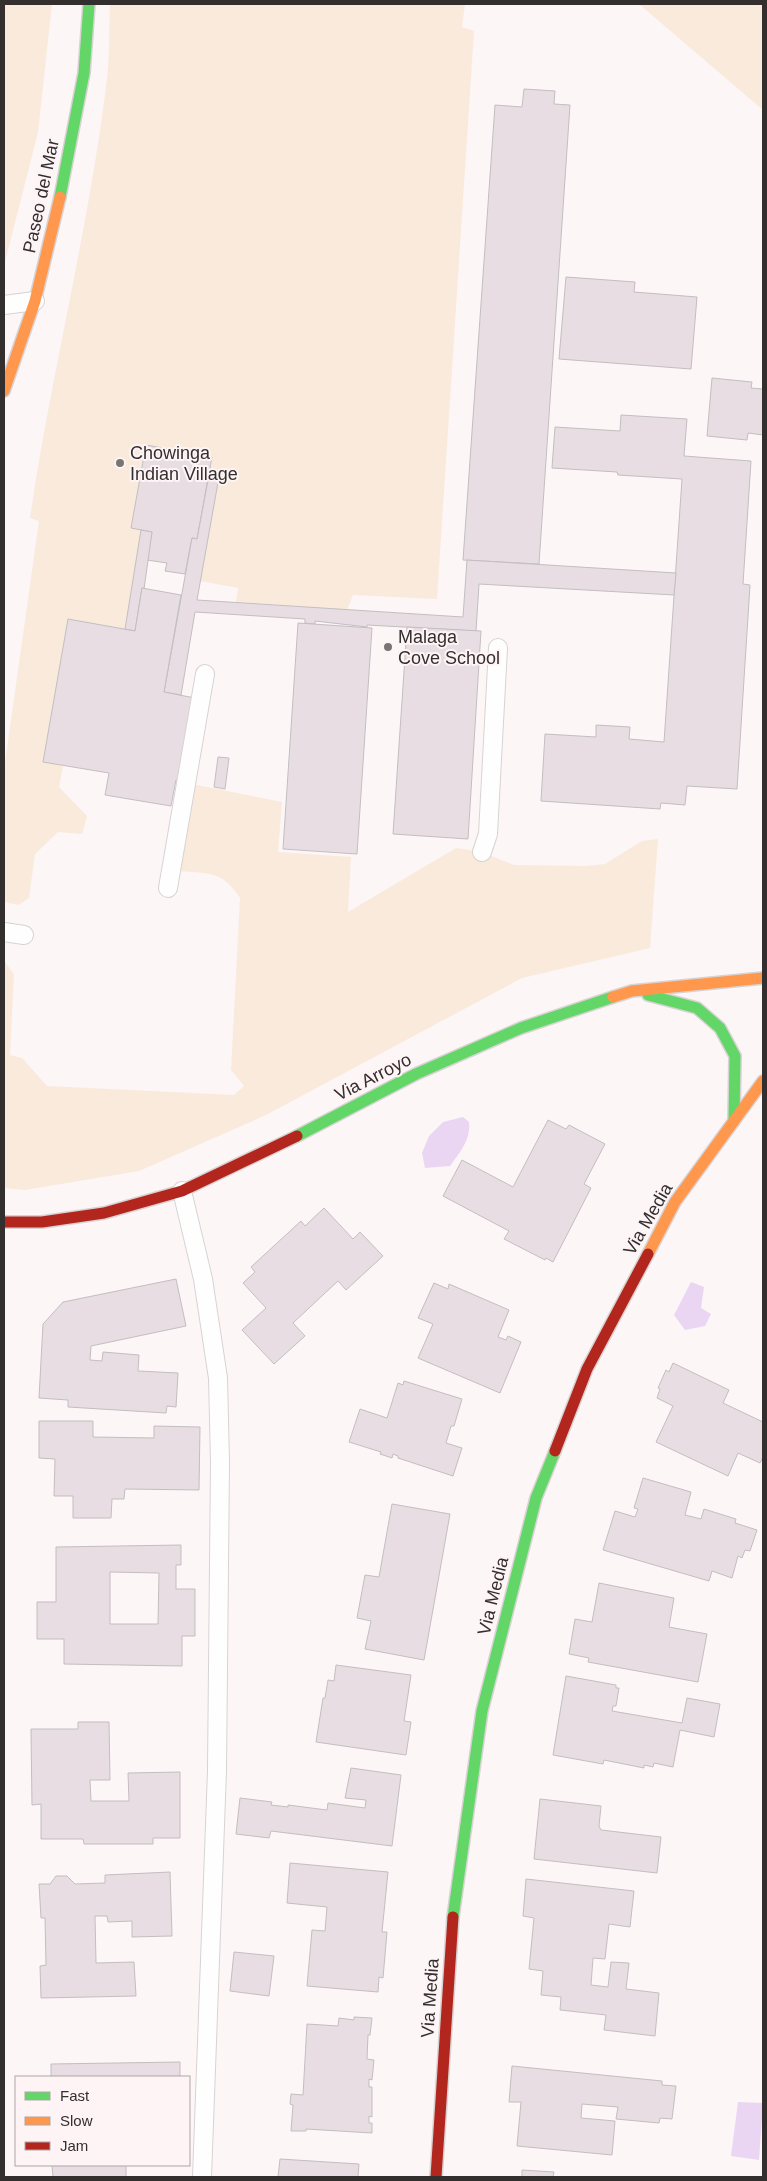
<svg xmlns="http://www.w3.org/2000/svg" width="767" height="2181" font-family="Helvetica,sans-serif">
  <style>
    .green { fill: #f9eadc }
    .water { fill: #ead6f2 }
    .building { fill: #e8dde2; stroke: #c3bec0; fill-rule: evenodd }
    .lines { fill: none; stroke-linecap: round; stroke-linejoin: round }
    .lane-casing { stroke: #d8d3d3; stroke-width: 20 }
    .fast-casing { stroke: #d8d3d3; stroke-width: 14 }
    .slow-casing { stroke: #d8d3d3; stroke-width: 14 }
    .jam-casing { stroke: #d8d3d3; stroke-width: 14 }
    .lane { stroke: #fffefe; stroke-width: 18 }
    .fast { stroke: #63d668; stroke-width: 11 }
    .slow { stroke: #ff974d; stroke-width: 11 }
    .jam { stroke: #b3261e; stroke-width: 11 }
    .poi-dot { fill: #7a7575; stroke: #fef4f5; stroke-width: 2 }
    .labels { text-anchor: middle; stroke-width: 4; stroke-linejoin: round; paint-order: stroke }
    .street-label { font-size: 18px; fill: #342f2f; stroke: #fef4f5 }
    .poi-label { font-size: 18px; fill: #342f2f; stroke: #fef4f5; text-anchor: start }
  </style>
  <rect width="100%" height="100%" fill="#fcf6f7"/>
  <!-- green -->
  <g class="green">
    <polygon points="4,4 52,4 38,132 4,266"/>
    <path d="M110,4H465L462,27L474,31L437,599L353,595L347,610L236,602L238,588L200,581L219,477L209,475L212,457L146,445L131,528L141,530L125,629L68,619L43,762L63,766L59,787L87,816L82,834L58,832L35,854L29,898L19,905L4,902V770L39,521L30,518C51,374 88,232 106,87C110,60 109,31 110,4Z"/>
    <polygon points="639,4 763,4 763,110"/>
    <path d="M192,784L282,802L278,852L351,857L348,912L456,848L482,852L514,865L586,866L605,864L642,841L658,839L650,948L522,978L266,1115L139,1171L25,1190L4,1188V961L14,974L10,1055L22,1058L47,1086L234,1095L244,1086L231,1070L240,898C222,870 209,874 179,871Z"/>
  </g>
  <!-- water -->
  <g class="water">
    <path d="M463,1117L469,1122C471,1140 460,1152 450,1166L425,1168L422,1153L429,1136L443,1122Z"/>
    <polygon points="691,1282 704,1287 701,1308 711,1314 705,1326 685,1330 674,1315"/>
    <polygon points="738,2102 763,2103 759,2160 731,2156"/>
  </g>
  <!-- building -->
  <g class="building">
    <polygon points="524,89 555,91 554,104 570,105 539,564 463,560 495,105 522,107"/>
    <polygon points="566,277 635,282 634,292 697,297 691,369 559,359"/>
    <polygon points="712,378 752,382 751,388 763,389 763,435 748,433 747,440 707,436"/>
    <polygon points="621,415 687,419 684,456 751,461 743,584 750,585 737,789 687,786 685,805 661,803 660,809 541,801 545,734 596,737 596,725 630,727 629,739 664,742 682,479 618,475 617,472 552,468 555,427 620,431"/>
    <polygon points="146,445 212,457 197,539 192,538 185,574 165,571 167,563 147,560 152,532 131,528"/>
    <polygon points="209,475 219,477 197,600 463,617 467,560 676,573 674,595 479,584 476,631 367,625 367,627 315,621 315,624 305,623 305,619 195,612 181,695 164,692 192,538 197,539"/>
    <polygon points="141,530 152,532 144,589 142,588 135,631 125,629"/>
    <polygon points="142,588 181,595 164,692 195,698 181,781 176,780 171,806 105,795 109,773 43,762 68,619 135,631"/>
    <polygon points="298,623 372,628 357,854 283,849"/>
    <polygon points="407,627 481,631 468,839 393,834"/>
    <polygon points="218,757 229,758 225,789 214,787"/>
    <polygon points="548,1120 566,1129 569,1125 605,1144 584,1184 591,1188 553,1262 546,1258 545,1260 504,1239 509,1231 443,1196 462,1160 513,1187"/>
    <polygon points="324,1208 353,1239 360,1232 383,1256 346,1290 338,1281 293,1323 305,1336 274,1364 242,1330 266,1308 243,1283 255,1272 251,1267 301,1221 305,1226"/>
    <polygon points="176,1279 186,1326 91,1346 90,1360 102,1361 103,1352 139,1355 138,1371 178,1373 176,1407 167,1406 166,1413 68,1407 68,1400 39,1398 43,1324 63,1302"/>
    <polygon points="434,1283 448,1289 449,1284 509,1310 498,1337 506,1340 508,1336 521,1342 500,1393 418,1358 433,1324 418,1318"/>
    <polygon points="673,1363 729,1390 723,1403 763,1422 763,1457 760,1463 738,1453 728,1476 656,1442 673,1406 657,1398 660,1389 658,1388 666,1370 669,1372"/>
    <polygon points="404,1381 462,1399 454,1426 451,1426 446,1443 462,1448 453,1476 398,1458 398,1456 393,1454 392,1458 380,1454 381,1452 349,1442 360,1409 387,1418 398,1383 403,1385"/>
    <polygon points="39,1421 93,1421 93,1437 154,1438 154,1426 200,1427 199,1490 125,1489 124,1499 112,1499 111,1518 73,1518 73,1496 54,1496 55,1459 39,1458"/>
    <polygon points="643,1478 691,1492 685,1515 701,1519 704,1509 736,1519 735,1523 757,1530 750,1551 745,1550 742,1558 738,1556 732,1578 712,1571 709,1581 603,1550 615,1511 635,1517 638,1509 634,1508"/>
    <polygon points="392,1504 450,1514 424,1660 365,1649 371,1621 357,1618 365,1575 379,1577"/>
    <path d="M181,1545V1565H176V1589H195V1636H182V1666L64,1664V1639H37V1602H56V1547ZM110,1572L159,1573L158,1624H110Z"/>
    <polygon points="599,1583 674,1598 669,1627 707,1634 698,1682 588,1662 589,1658 569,1654 575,1619 592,1622"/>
    <polygon points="336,1665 411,1675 404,1721 411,1722 406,1755 316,1742 323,1698 325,1698 328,1680 334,1681"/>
    <polygon points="566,1676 616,1685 616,1688 619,1688 616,1706 613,1706 612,1711 682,1723 687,1698 720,1704 714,1737 680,1730 673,1767 654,1763 653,1767 644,1765 644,1768 604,1760 603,1764 553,1755"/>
    <polygon points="78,1722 109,1722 110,1780 90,1780 91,1801 129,1801 128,1773 180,1772 180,1838 153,1838 153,1844 84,1844 83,1839 41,1839 41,1804 32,1805 31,1729 78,1729"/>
    <polygon points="351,1768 401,1775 392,1846 271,1831 269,1838 236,1834 240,1798 272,1802 271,1805 288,1807 288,1805 327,1810 328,1803 365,1808 366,1800 345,1798"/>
    <polygon points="540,1799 601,1806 599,1826 601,1830 661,1837 657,1873 534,1859"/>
    <polygon points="290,1863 388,1872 382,1932 387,1932 383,1978 379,1977 378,1992 307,1986 312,1930 325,1931 327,1907 287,1903"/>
    <polygon points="170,1872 172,1936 132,1937 132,1921 108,1922 107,1916 95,1916 96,1963 134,1962 136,1996 41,1998 40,1966 46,1965 45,1918 41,1918 39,1884 50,1884 56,1876 67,1876 75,1884 105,1883 105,1875"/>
    <polygon points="526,1879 634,1891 630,1927 609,1924 605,1959 593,1958 591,1985 608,1987 611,1962 629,1963 626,1989 659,1993 655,2036 604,2030 606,2015 560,2010 561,1997 541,1995 543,1971 529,1969 534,1918 523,1916"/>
    <polygon points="234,1952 274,1956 269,1996 230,1991"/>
    <polygon points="354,2017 372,2018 370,2035 368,2035 367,2059 374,2060 372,2080 369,2079 369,2087 372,2087 372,2117 369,2116 369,2123 372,2123 372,2133 306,2129 306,2131 291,2131 293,2105 290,2104 291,2094 303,2095 307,2024 338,2026 339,2018 354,2020"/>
    <polygon points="180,2062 180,2077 51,2077 51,2064"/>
    <polygon points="512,2066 662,2081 662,2085 676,2086 672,2119 660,2118 659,2123 616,2119 618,2107 582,2104 581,2118 615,2121 612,2155 517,2146 521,2102 509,2102"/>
    <polygon points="280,2159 359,2164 358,2177 278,2177"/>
    <polygon points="52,2165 126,2165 126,2177 53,2177"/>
    <polygon points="522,2170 554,2172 553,2177 522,2177"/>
  </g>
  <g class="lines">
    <defs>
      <g id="lane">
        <polyline points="4,305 35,301"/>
        <polyline points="482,852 488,834 498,648"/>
        <polyline points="168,888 205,674"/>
        <polyline points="4,932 24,935"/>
        <polyline points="182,1191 203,1279 218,1378 220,1462 217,1771 202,2177"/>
      </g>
      <g id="fast">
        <polyline points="60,197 84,73 89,4"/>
        <polyline points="648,995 697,1008 720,1028 735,1056 734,1121"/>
        <polyline points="297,1136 416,1074 521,1028 613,997"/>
        <polyline points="453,1917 482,1711 536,1498 555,1451"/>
      </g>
      <g id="slow">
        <polyline points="4,391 35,301 60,197"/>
        <polyline points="613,997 632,991 763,978"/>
        <polyline points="648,1254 675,1202 763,1081"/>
      </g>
      <g id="jam">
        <polyline points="4,1222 42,1222 104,1213 182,1191 297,1136"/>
        <polyline points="555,1451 587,1369 648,1254"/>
        <polyline points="436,2177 453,1917"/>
      </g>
    </defs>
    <!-- lane casing -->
    <use href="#lane" class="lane-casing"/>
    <!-- fast casing -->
    <use href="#fast" class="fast-casing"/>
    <!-- slow casing -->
    <use href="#slow" class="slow-casing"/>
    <!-- jam casing -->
    <use href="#jam" class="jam-casing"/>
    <!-- lane -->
    <use href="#lane" class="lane"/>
    <!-- fast -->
    <use href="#fast" class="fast"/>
    <!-- slow -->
    <use href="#slow" class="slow"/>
    <!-- jam -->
    <use href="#jam" class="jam"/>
  </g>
  <!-- markers -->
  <g class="poi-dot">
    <circle cx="120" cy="463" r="5"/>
    <circle cx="388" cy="647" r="5"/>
  </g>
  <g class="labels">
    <!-- street labels -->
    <g class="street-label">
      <text transform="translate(41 196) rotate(-78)" y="6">Paseo del Mar</text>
      <text transform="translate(373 1077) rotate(-27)" y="6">Via Arroyo</text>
      <text transform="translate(648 1219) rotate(-60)" y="6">Via Media</text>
      <text transform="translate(493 1596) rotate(-76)" y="6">Via Media</text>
      <text transform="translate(430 1998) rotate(-86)" y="6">Via Media</text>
    </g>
    <!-- poi labels -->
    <g class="poi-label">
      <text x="130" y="459">Chowinga<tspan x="130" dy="21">Indian Village</tspan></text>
      <text x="398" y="643">Malaga<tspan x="398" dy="21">Cove School</tspan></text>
    </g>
  </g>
  <!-- border -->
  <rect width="767" height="2181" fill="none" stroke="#342f2f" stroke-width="10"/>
  <!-- legend -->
  <rect x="15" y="2076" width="175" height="90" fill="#fef4f5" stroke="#ada5a6"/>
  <rect x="25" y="2092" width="25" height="8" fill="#63d668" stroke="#ada5a6"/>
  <text x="60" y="2101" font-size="15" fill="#342f2f">Fast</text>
  <rect x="25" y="2117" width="25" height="8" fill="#ff974d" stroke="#ada5a6"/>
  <text x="60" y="2126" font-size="15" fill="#342f2f">Slow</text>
  <rect x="25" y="2142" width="25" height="8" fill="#b3261e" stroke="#ada5a6"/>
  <text x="60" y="2151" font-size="15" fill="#342f2f">Jam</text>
</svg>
